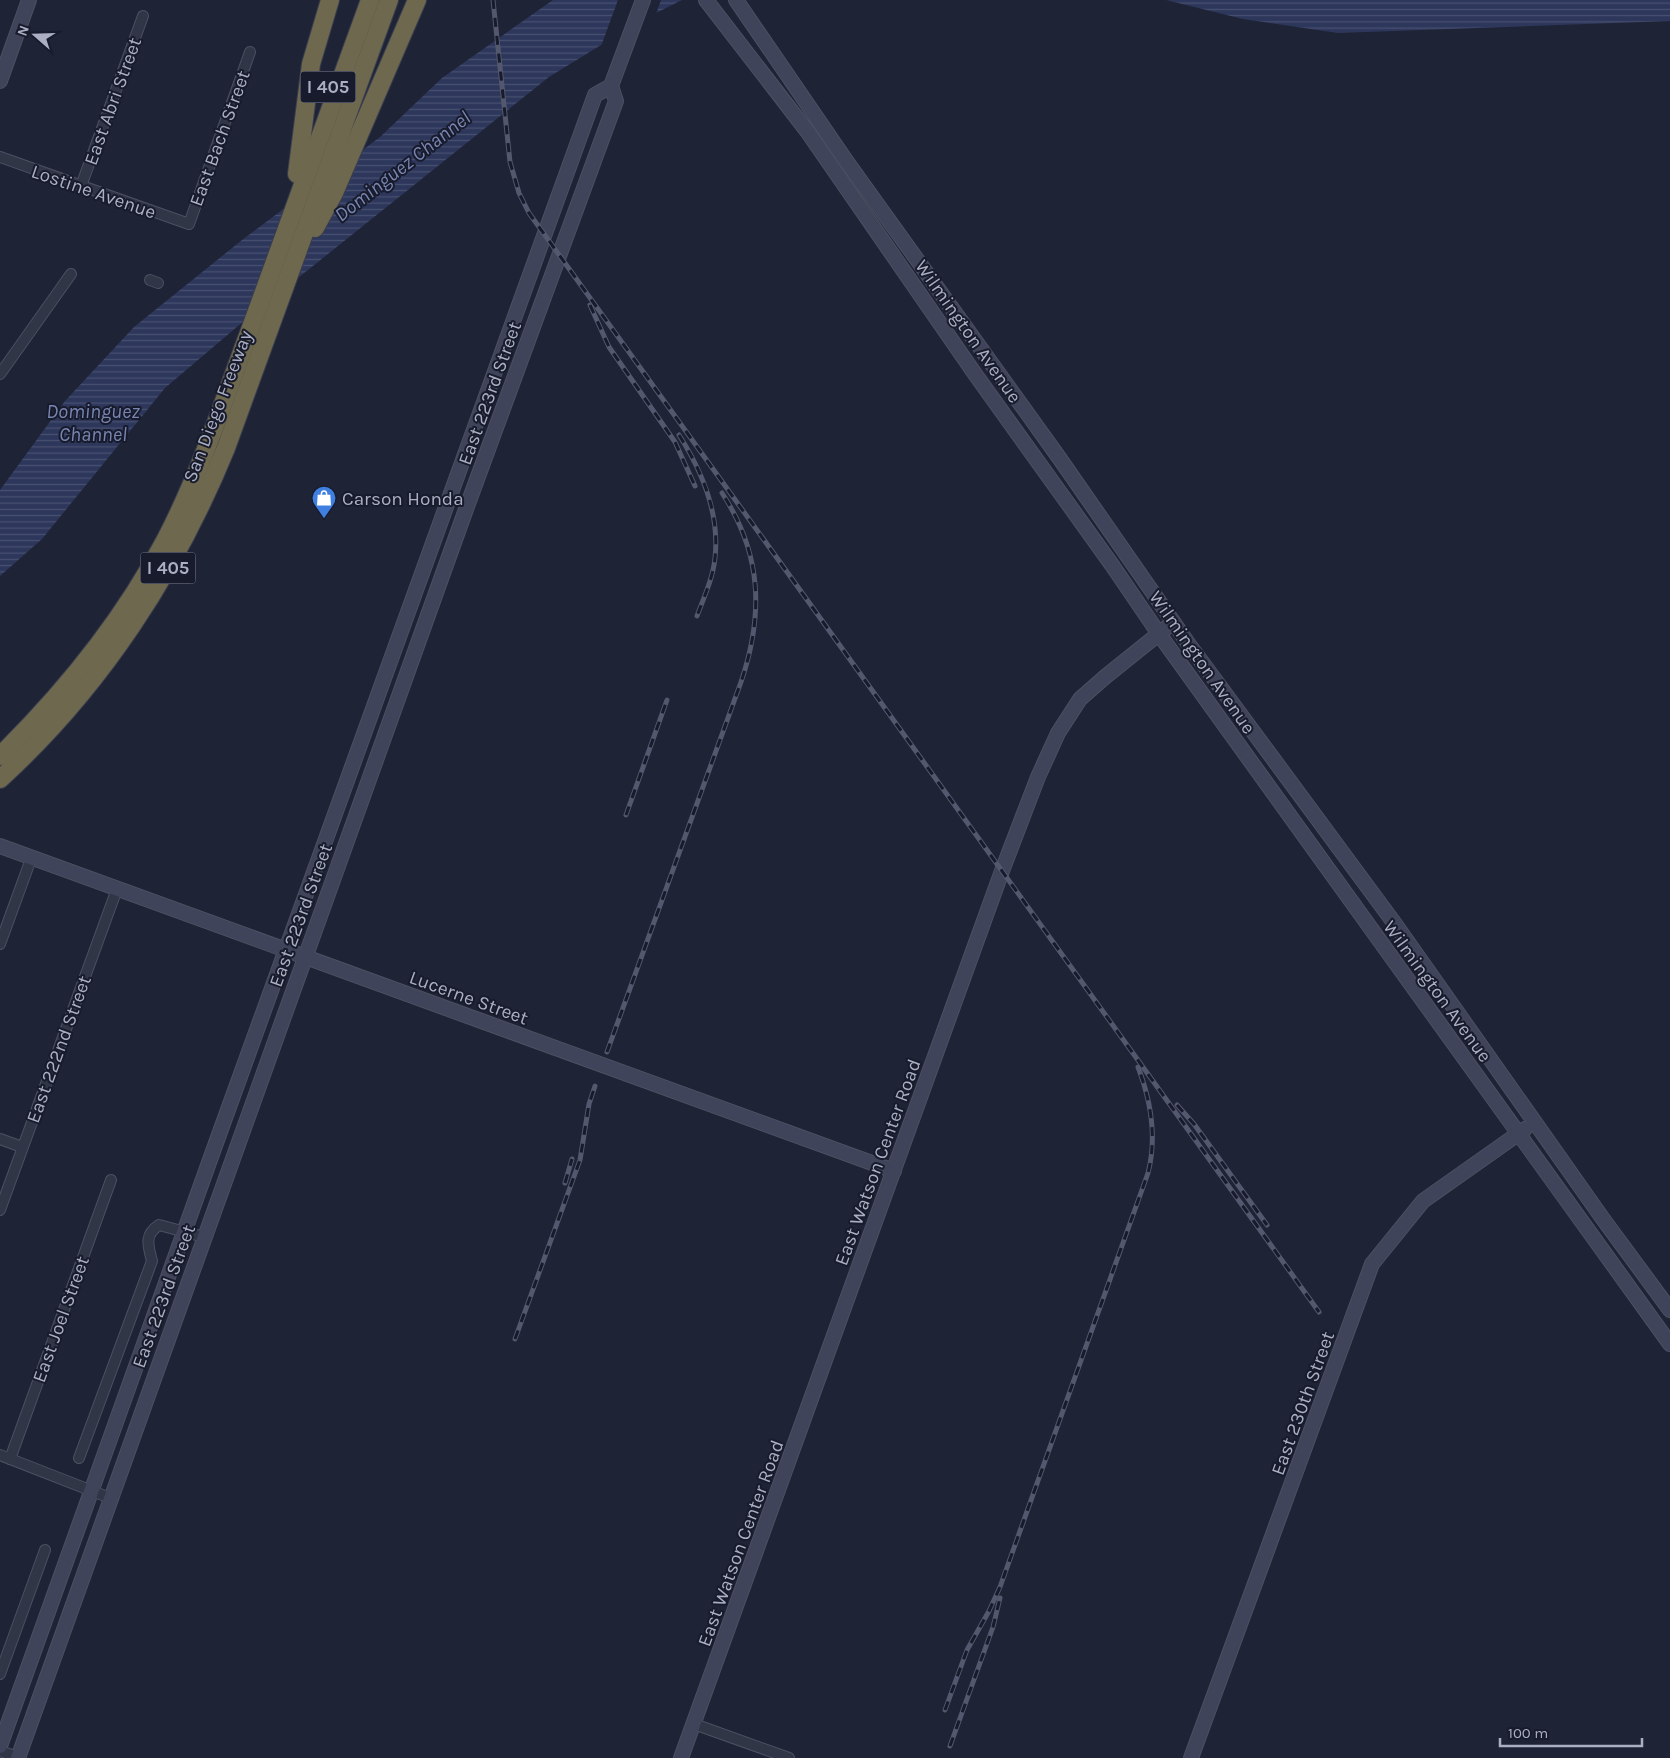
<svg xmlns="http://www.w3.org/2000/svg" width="1670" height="1758" font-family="Karla,sans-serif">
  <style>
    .water { fill: url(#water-rules) }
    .pier { fill: #1e2336 }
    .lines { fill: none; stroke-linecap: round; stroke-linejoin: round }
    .street-casing { stroke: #4c5062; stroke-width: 12 }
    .secondary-casing { stroke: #4c5062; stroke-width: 16 }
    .highway-casing { stroke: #393d4e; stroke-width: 20 }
    .street { stroke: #313647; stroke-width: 10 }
    .secondary { stroke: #3f445a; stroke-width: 14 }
    .highway { stroke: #6d684e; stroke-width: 18 }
    .rail-casing { stroke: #53586e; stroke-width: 5 }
    .rail { stroke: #171b2b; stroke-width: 3; stroke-dasharray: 9; stroke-linecap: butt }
    .labels { text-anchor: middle; stroke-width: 4; stroke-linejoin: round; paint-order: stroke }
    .shield { fill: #171b2b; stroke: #7f8396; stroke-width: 1 }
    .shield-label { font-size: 18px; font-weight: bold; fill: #abafc4 }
    .street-label { font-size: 19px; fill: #abafc4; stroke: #171b2b }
    .poi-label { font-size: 19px; fill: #abafc4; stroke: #171b2b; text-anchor: start }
    .water-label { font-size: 20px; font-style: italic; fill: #7986b3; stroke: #171b2b }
  </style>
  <defs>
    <pattern id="water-rules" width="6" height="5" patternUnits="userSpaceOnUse" patternTransform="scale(1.25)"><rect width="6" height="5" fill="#2d375b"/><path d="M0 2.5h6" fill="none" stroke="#495171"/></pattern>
  </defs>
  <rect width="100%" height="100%" fill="#1e2336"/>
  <!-- water -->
  <g class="water">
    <polygon points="553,0 682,0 640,21 549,77 238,326 165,388 42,539 0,576 0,490 65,401 134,327 242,240 380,137 442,78"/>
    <polygon points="1166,0 1670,0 1670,21 1338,33 1243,19"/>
  </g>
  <!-- pier -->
  <polygon class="pier" points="618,0 661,0 655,17 600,49"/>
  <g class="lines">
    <defs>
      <g id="street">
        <polyline points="0,157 189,224 250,52"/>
        <polyline points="81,186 143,16"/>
        <polyline points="150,280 158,283"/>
        <polyline points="0,374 71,274"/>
        <polyline points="0,944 31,859"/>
        <polyline points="0,1139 22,1147"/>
        <polyline points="0,1210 117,889"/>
        <polyline points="0,1455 110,1498"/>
        <path d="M79,1458L152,1261C148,1245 144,1235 159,1225L204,1237"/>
        <polyline points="10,1459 111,1180"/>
        <polyline points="0,1674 45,1550"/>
        <polyline points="694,1724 789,1758"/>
        <polyline points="0,1751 18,1757"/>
      </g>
      <g id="secondary">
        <polyline points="706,0 807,131 975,374 1112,565 1159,634 1670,1344"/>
        <polyline points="736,0 847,162 1060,459 1190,646 1395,924 1603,1219 1670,1310"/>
        <polyline points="0,81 29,0"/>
        <polyline points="0,846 894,1171"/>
        <polyline points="0,1746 216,1143 595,95 611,86 643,0"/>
        <polyline points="18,1758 465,512 616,101 611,86"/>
        <polyline points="681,1758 1002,871 1038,777 1058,733 1080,699 1105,677 1166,628"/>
        <polyline points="1191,1758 1372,1264 1423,1201 1525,1129"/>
      </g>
      <g id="highway">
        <polyline points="297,174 311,64 330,0"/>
        <polyline points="315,228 334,193 417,0"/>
        <path d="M0,756C65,692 123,621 166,539C200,473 223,403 249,333C290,222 330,111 370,0"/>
        <path d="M0,779C100,688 175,573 226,448L389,0"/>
      </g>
    </defs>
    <!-- street casing -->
    <use href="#street" class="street-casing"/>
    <!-- secondary casing -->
    <use href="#secondary" class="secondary-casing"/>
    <!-- highway casing -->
    <use href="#highway" class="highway-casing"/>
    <!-- street -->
    <use href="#street" class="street"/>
    <!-- secondary -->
    <use href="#secondary" class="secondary"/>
    <!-- highway -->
    <use href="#highway" class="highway"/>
    <defs>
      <g id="rail">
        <polyline points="493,0 510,162 519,193 529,213 1319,1312"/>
        <polyline points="590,305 609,347 675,442 695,486"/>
        <path d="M679,435C702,471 720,513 715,558C713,578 704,597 697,616"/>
        <polyline points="626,815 667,700"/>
        <path d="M607,1052L741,682C764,614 762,554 722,493"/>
        <polyline points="1177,1105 1194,1124 1267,1225"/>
        <polyline points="565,1183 572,1159"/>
        <polyline points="515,1339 580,1160 589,1104 595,1086"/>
        <path d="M945,1710L967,1650L989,1611L1000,1587L1148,1173C1157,1138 1151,1101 1138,1067"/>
        <polyline points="950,1746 993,1627 1000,1598"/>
      </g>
    </defs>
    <!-- rail casing -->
    <use href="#rail" class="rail-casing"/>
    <!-- rail -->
    <use href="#rail" class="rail"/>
  </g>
  <!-- icons -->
  <defs>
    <symbol id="shop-pin" viewBox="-11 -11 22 30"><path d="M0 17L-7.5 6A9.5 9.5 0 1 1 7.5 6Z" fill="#3f7fe0" stroke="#171b2b"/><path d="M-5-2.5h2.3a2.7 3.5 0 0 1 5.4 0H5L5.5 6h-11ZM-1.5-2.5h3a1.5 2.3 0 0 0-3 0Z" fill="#fff"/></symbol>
  </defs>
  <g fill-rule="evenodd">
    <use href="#shop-pin" x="310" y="484" width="28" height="38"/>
  </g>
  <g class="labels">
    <!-- shield labels -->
    <g class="shield">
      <rect x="300.5" y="71.5" width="55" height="31" rx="4"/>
      <rect x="140.5" y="552.5" width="55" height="31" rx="4"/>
    </g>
    <g class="shield-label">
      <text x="328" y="93">I 405</text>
      <text x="168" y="574">I 405</text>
    </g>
    <!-- street labels -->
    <g class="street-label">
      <text transform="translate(112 101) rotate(-70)" y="7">East Abri Street</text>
      <text transform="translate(219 138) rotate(-70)" y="7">East Bach Street</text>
      <text transform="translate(94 191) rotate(19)" y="7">Lostine Avenue</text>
      <text transform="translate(969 331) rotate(55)" y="7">Wilmington Avenue</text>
      <text transform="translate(489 393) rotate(-70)" y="7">East 223rd Street</text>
      <text transform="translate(217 406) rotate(-69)" y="7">San Diego Freeway</text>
      <text transform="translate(1203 662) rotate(55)" y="7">Wilmington Avenue</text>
      <text transform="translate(300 915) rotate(-70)" y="7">East 223rd Street</text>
      <text transform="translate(1438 991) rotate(54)" y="7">Wilmington Avenue</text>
      <text transform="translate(469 997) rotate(20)" y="7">Lucerne Street</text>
      <text transform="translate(58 1049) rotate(-70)" y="7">East 222nd Street</text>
      <text transform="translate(877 1162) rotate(-70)" y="7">East Watson Center Road</text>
      <text transform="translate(163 1296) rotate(-70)" y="7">East 223rd Street</text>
      <text transform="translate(60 1319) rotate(-70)" y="7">East Joel Street</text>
      <text transform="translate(1302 1403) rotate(-70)" y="7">East 230th Street</text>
      <text transform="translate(740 1543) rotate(-70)" y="7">East Watson Center Road</text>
    </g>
    <!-- poi labels -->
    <g class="poi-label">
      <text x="342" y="505">Carson Honda</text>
    </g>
    <!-- water labels -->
    <g class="water-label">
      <text transform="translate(402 166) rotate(-38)" y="7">Dominguez Channel</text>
      <text x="93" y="418">Dominguez<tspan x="93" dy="23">Channel</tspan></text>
    </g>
  </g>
  <!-- north arrow -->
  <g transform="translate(35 35) rotate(290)" stroke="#171b2b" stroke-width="4" paint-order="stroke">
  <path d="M0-4L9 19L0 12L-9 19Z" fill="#abafc4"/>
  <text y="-8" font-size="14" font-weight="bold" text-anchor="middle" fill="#abafc4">N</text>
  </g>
  <!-- scale -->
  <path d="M1500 1738v8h142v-8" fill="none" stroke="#abafc4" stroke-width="2.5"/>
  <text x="1508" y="1738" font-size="15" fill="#abafc4" stroke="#171b2b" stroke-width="4" paint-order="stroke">100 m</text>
</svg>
